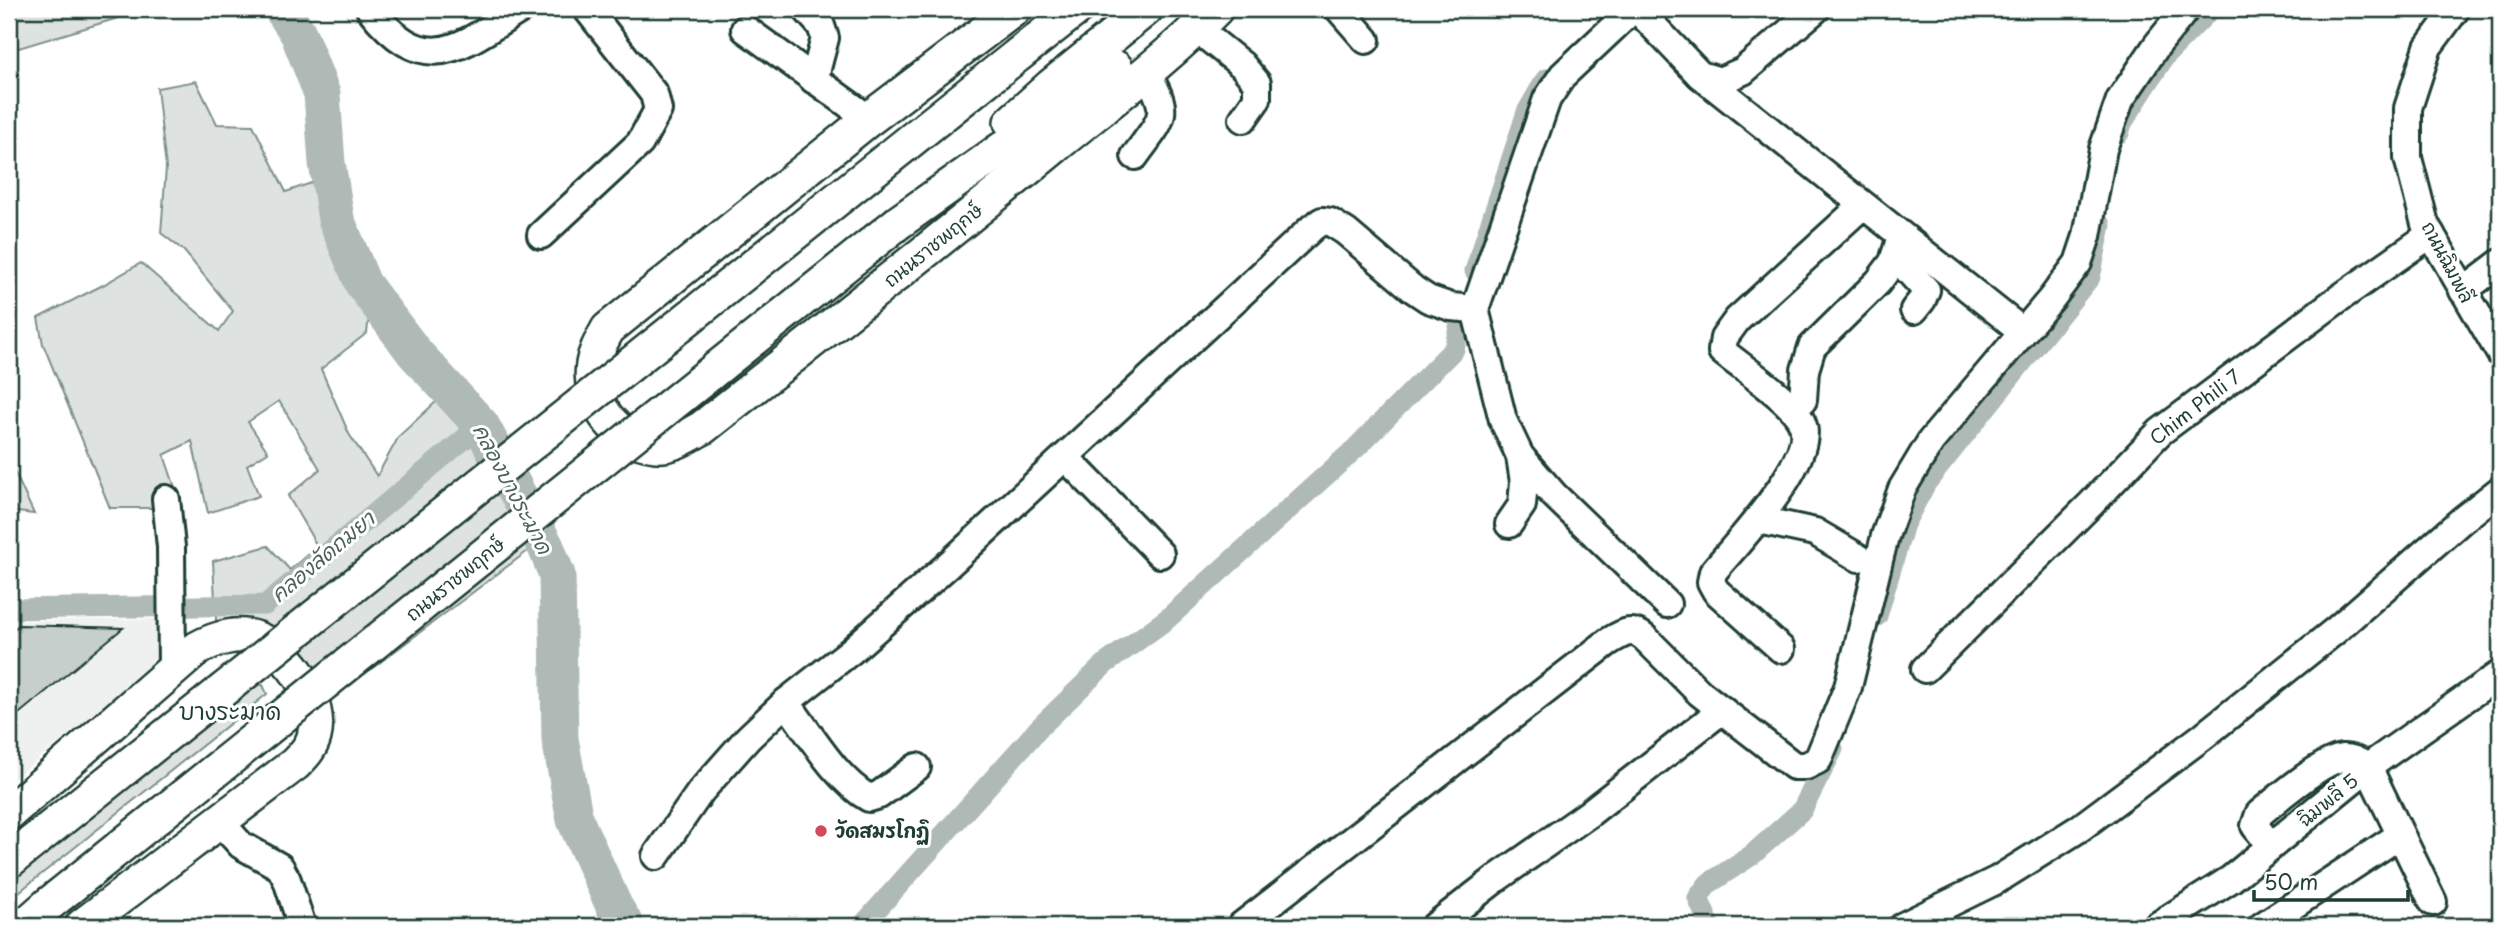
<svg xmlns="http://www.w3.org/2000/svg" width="2509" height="935" font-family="'Playpen Sans','Playpen Sans Thai',sans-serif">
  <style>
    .built { fill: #eef1f0 }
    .green { fill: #dee3e2; stroke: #7e908b; stroke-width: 2 }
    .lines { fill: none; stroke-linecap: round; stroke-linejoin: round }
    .canal { stroke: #afbab7; stroke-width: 21 }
    .river { stroke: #afbab7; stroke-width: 37 }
    .building { fill: #c7cfcc; stroke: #1f3d34; stroke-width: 2 }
    .minor-casing { stroke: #1f3d34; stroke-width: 32 }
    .major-casing { stroke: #1f3d34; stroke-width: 38 }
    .minor { stroke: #fff; stroke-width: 26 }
    .major { stroke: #fff; stroke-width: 33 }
    .major-bridge-casing { stroke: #1f3d34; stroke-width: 38; stroke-linecap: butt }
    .major-bridge { stroke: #fff; stroke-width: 33 }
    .poi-dot { fill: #d1495b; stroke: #fff; stroke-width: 2.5 }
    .labels { text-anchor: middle; stroke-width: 6; stroke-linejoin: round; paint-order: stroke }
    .street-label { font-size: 19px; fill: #1f3d34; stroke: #fff }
    .poi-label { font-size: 19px; font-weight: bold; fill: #1f3d34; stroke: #fff; text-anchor: start }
    .water-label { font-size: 21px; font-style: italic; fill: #4a625b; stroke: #fff }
    .quarter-label { font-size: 23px; fill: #1f3d34; stroke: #fff }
  </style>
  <rect width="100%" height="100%" fill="#fff"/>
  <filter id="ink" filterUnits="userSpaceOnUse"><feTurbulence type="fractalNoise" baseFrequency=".0143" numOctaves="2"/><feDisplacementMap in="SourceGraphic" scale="14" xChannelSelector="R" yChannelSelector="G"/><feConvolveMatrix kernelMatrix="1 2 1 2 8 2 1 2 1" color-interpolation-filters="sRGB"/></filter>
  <g filter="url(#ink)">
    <!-- built -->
    <polygon class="built" points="161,619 166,655 9,783 9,621"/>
    <!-- green -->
    <g class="green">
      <polygon points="9,9 116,9 118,18 9,51"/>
      <polygon points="196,81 217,124 253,125 286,192 314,182 354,282 370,308 367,333 321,369 349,434 377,476 399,436 439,399 465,424 537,544 326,703 268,626 216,621 213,561 268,546 290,570 317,546 288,496 320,469 279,401 248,422 268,452 247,465 259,496 208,513 192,441 164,455 182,508 110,508 43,344 38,318 103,285 141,263 219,331 233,311 184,251 161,233 166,168 157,88"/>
      <polygon points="9,460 34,514 9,511"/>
      <polygon points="252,684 263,685 267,694 9,900 9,884"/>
    </g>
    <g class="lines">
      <!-- canal -->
      <g class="canal">
        <polyline points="2119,133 2122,123 2165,56 2211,9"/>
        <polyline points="1475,271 1527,112 1546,79"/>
        <polyline points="9,609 265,605 481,425"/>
        <polyline points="1877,616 1904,524 1926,483 2090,277 2101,225"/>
        <polyline points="862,926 1040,727 1105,664 1167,619 1355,449 1454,349 1460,324"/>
        <polyline points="1710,926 1698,898 1708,884 1752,855 1802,810 1833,749"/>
      </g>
      <!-- river -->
      <polyline class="river" points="282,9 298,33 322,94 327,163 336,219 363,284 414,352 481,425 546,547 557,575 560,739 575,820 614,906 626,926"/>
    </g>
    <!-- building -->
    <polygon class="building" points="19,625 123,628 9,722 9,633"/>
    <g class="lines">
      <defs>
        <g id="minor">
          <path d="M370,9C426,79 458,48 521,9"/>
          <polyline points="806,9 821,26 825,38 814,80"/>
          <polyline points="1339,9 1366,40"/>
          <polyline points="1637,9 1700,75 1720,81 1743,71 1816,9"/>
          <polyline points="2456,9 2428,47 2408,108 2408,158 2425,224 2500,353"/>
          <polyline points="1196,28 1242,65 1257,83 1257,99 1243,119"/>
          <polyline points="745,29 869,119"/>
          <polyline points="1700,75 2022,331"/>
          <path d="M1135,156C1164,116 1171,116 1146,71"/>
          <polyline points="541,235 640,143 658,110 654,94 587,9"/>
          <polyline points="1895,256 1926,290 1922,300 1914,310"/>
          <polyline points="2463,291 2500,263"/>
          <polyline points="1475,309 1503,420 1520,456 1524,482 1522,505 1509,524"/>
          <polyline points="1794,409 1803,400 1805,370 1812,347 1878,282 1893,262 1901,236"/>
          <polyline points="1520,456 1554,495 1667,604"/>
          <polyline points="1066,458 1160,554"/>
          <polyline points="166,499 171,547 172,671"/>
          <polyline points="1759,520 1815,532 1859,558"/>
          <path d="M1781,649L1716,591L1711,582L1713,572C1735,545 1818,459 1802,423C1793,401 1742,368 1722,351L1724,338L1737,320L1863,205"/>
          <polyline points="1925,669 2091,504 2160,432 2334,302 2431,234"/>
          <path d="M786,702C809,732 835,779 869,798L879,795L917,767"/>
          <polyline points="219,821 241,845 280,867 287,880 302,926"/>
          <path d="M2271,846L2255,826L2259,814C2276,800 2321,761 2342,758C2352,757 2360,763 2368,767L2433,902"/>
          <polyline points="656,856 701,791 748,738 786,702 851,651 947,566 1313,227 1322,221 1330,222 1346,232 1413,289 1428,299 1451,307 1475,309 1547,99 1563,75 1633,9"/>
          <path d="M1241,926L1608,642C1622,634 1631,626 1645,638L1700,693L1794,766H1806L1818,760L1848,687L1885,536L1902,489L1931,441L2052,298L2078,263L2087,236L2103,149L2120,100L2157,45L2186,9"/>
          <polyline points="1435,926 1497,878 1587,815 1722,710"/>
          <polyline points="1903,926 1997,880 2080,828 2202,737 2336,630 2462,520 2500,490"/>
          <polyline points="2157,926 2231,879 2368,767 2500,674"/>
          <polyline points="2262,926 2400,835"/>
        </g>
        <g id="major">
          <path d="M1014,9L869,119L608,329C602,340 595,351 593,364C587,404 616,441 656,445C672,447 688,435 702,428C820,335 939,242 1054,147C1109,102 1167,59 1216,9"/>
          <polyline points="1019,54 1076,9"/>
          <polyline points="1011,122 1051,86 1146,9"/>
          <polyline points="899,222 1116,68"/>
          <path d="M9,813L198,648C216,638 240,631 260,640C292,654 323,702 314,737C311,748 303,756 295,764L82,926"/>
          <polyline points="24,926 49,904"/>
        </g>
      </defs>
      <!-- minor casing -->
      <use href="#minor" class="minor-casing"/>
      <!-- major casing -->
      <use href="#major" class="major-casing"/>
      <!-- minor -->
      <use href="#minor" class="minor"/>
      <!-- major -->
      <use href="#major" class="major"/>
      <defs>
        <g id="major-bridge">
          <polyline points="9,861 1019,54"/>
          <polyline points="49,904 899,222"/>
        </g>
      </defs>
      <!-- major-bridge casing -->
      <use href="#major-bridge" class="major-bridge-casing"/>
      <!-- major-bridge -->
      <use href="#major-bridge" class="major-bridge"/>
    </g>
  </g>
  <!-- markers -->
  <circle class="poi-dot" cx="821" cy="831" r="7"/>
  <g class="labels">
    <!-- street labels -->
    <g class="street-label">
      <text transform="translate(933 245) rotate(-39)" y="7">ถนนราชพฤกษ์</text>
      <text transform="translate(2448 262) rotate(62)" y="7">ถนนฉิมพลี</text>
      <text transform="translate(2195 407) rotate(-38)" y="7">Chim Phili 7</text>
      <text transform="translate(455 579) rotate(-39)" y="7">ถนนราชพฤกษ์</text>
      <text transform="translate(2328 800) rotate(-39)" y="7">ฉิมพลี 5</text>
    </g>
    <!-- poi labels -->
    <g class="poi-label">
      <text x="835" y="838">วัดสมรโกฏิ</text>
    </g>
    <!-- water labels -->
    <g class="water-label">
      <text transform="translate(512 489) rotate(62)" y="7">คลองบางระมาด</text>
      <text transform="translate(323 557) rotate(-40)" y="7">คลองลัดถมยา</text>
    </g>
    <!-- quarter labels -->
    <g class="quarter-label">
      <text x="230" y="720">บางระมาด</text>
    </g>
  </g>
  <!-- margin -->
  <rect width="2509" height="935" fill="none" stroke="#fff" stroke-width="35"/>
  <rect x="18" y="18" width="2474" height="900" fill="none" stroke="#1f3d34" stroke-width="2.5" filter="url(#ink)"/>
  <!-- scale -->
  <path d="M2254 890v10h154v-10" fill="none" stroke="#1f3d34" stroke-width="3.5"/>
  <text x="2264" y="890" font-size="21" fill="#1f3d34" stroke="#ffffff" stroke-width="5" paint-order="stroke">50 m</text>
</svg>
